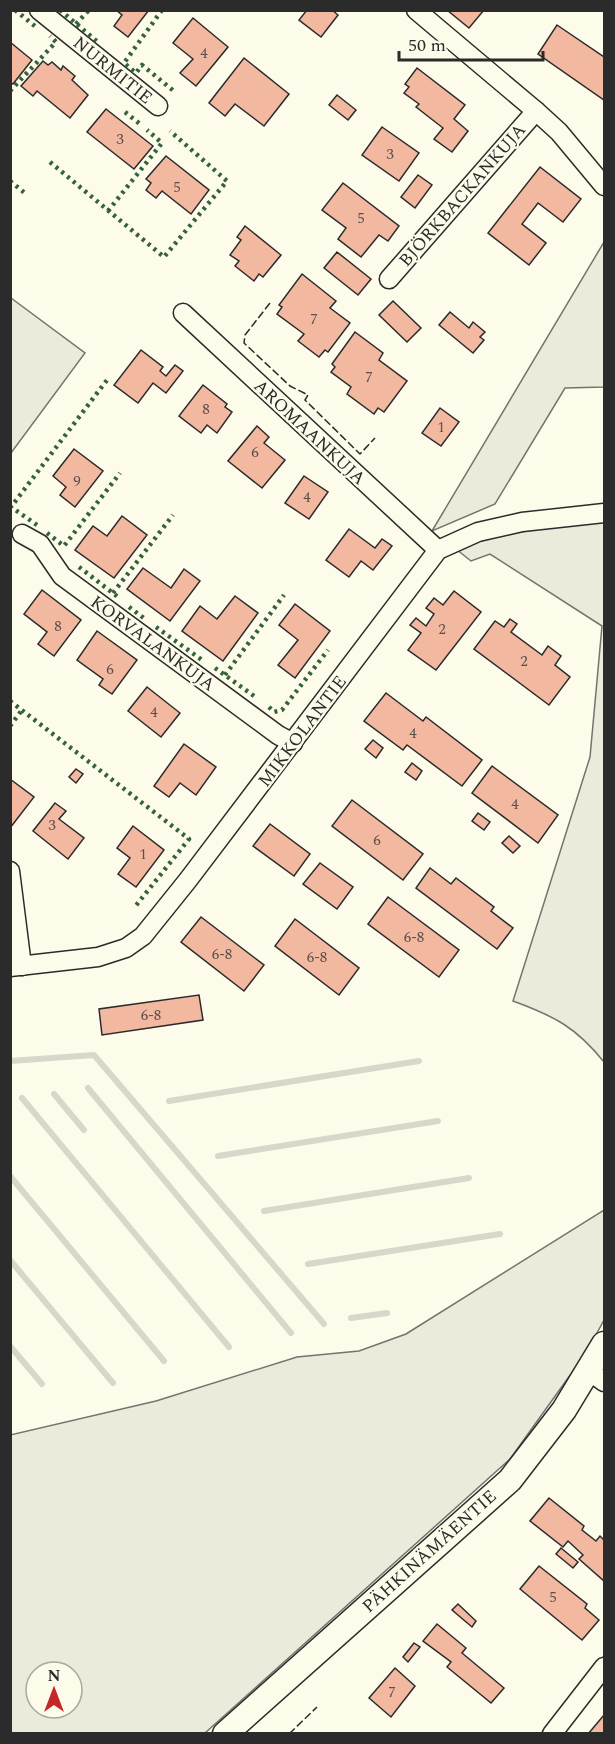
<svg xmlns="http://www.w3.org/2000/svg" width="615" height="1744" font-family="Spectral,serif">
  <style>
    .green { fill: #ecebdb; stroke: #74746e; stroke-width: 1.5; fill-rule: evenodd }
    .lines { fill: none; stroke-linecap: round; stroke-linejoin: round }
    .stream { stroke: #d8d7c9; stroke-width: 6 }
    .building { fill: #f2b8a0; stroke: #2b2b2b; stroke-width: 1.5 }
    .street-casing { stroke: #2b2b2b; stroke-width: 21 }
    .secondary-casing { stroke: #2b2b2b; stroke-width: 27 }
    .street { stroke: #fdfbea; stroke-width: 18 }
    .secondary { stroke: #fdfbea; stroke-width: 24 }
    .hedge { stroke: #34623c; stroke-width: 4.5; stroke-dasharray: 3 4.5; stroke-linecap: butt }
    .fence { stroke: #2b2b2b; stroke-width: 1.5; stroke-dasharray: 8 3; stroke-linecap: butt }
    .labels { text-anchor: middle; stroke-width: 4.5; stroke-linejoin: round; paint-order: stroke }
    .number-label { font-size: 15px; fill: #5d4e48 }
    .street-label { font-size: 18px; fill: #2b2b2b; stroke: #fdfbea }
  </style>
  <rect width="100%" height="100%" fill="#fdfbea"/>
  <!-- green -->
  <g class="green">
    <polygon points="604,242 604,387 565,388 495,504 432,531"/>
    <polygon points="11,298 85,353 11,453"/>
    <path d="M604,521V1062C576,1027 554,1016 513,1001L590,757L602,626L490,554L471,561L456,549C504,531 554,527 604,521Z"/>
    <path d="M604,1210V1320L586,1353L510,1459L205,1733H11L10,1435L156,1401L297,1357L359,1351L406,1334ZM36,1672H72V1708H36Z"/>
  </g>
  <g class="lines">
    <!-- stream -->
    <g class="stream">
      <polyline points="10,1061 94,1055 324,1324"/>
      <polyline points="88,1088 291,1333"/>
      <polyline points="54,1094 84,1130"/>
      <polyline points="22,1098 229,1347"/>
      <polyline points="169,1101 419,1061"/>
      <polyline points="218,1156 438,1121"/>
      <polyline points="10,1176 164,1361"/>
      <polyline points="264,1211 469,1178"/>
      <polyline points="10,1260 113,1383"/>
      <polyline points="308,1264 500,1234"/>
      <polyline points="351,1318 387,1313"/>
      <polyline points="10,1346 42,1384"/>
    </g>
  </g>
  <!-- building -->
  <g class="building">
    <polygon points="116,10 149,10 128,37 114,26 122,15"/>
    <polygon points="307,10 332,10 338,15 321,37 299,20"/>
    <polygon points="447,10 484,10 469,28"/>
    <polygon points="193,18 228,47 196,86 180,73 193,59 173,43"/>
    <polygon points="557,25 604,57 604,100 538,54"/>
    <polygon points="10,42 32,60 13,84 10,82"/>
    <polygon points="244,58 289,94 264,126 235,104 225,116 209,103"/>
    <polygon points="43,61 48,65 52,62 61,70 63,66 75,76 72,80 88,95 70,118 37,91 33,96 21,86"/>
    <polygon points="417,68 465,105 454,119 468,131 452,152 434,139 443,128 416,107 419,104 404,93 409,87 405,84"/>
    <polygon points="337,95 356,110 348,120 329,105"/>
    <polygon points="106,109 153,146 134,169 87,132"/>
    <polygon points="382,127 419,153 399,181 362,155"/>
    <polygon points="166,156 209,190 191,214 162,191 156,198 146,190 151,183 146,179"/>
    <polygon points="540,167 581,199 563,222 538,203 522,224 546,243 529,265 488,233"/>
    <polygon points="418,175 432,185 415,208 401,197"/>
    <polygon points="343,183 399,226 388,241 379,235 361,257 338,239 346,228 322,210"/>
    <polygon points="245,226 281,255 263,277 259,274 254,281 235,266 239,261 230,255 241,240 237,237"/>
    <polygon points="337,252 371,279 358,295 324,268"/>
    <polygon points="302,274 336,301 330,308 350,323 328,352 325,350 319,357 298,341 304,334 277,314 282,307 279,305"/>
    <polygon points="393,301 421,328 407,342 379,315"/>
    <polygon points="450,312 469,328 473,322 485,332 480,337 484,340 473,353 439,325"/>
    <polygon points="355,332 383,353 379,360 407,381 384,412 378,408 374,414 347,394 351,387 331,372 335,367 332,364"/>
    <polygon points="141,350 163,367 160,371 166,376 175,365 183,371 166,393 153,383 138,403 114,385"/>
    <polygon points="203,385 227,404 225,407 232,412 217,433 207,425 201,433 179,416"/>
    <polygon points="440,408 459,422 441,446 422,433"/>
    <polygon points="257,426 269,437 264,443 285,460 262,488 228,461"/>
    <polygon points="74,449 103,471 75,507 60,495 66,487 53,476"/>
    <polygon points="304,476 328,492 309,519 285,503"/>
    <polygon points="122,516 147,535 114,578 75,550 93,526 107,536"/>
    <polygon points="349,529 375,548 382,539 392,546 373,570 361,561 349,577 326,560"/>
    <polygon points="143,568 171,588 184,569 200,581 170,621 127,589"/>
    <polygon points="42,590 81,620 54,656 38,644 47,632 24,614"/>
    <polygon points="454,591 481,612 436,670 408,650 421,633 410,625 416,618 426,626 434,614 426,608 434,598 443,605"/>
    <polygon points="235,596 258,613 223,661 182,631 200,606 217,619"/>
    <polygon points="295,604 330,631 295,678 278,665 298,640 279,625"/>
    <polygon points="510,619 517,624 511,632 542,655 548,646 561,656 555,665 570,677 549,705 474,649 495,621 504,627"/>
    <polygon points="97,631 137,660 112,694 99,685 103,679 77,660"/>
    <polygon points="147,687 180,713 161,737 128,711"/>
    <polygon points="386,693 423,721 426,717 482,760 462,786 407,745 403,750 364,721"/>
    <polygon points="373,740 383,748 376,758 365,749"/>
    <polygon points="184,744 216,767 196,795 180,783 169,797 154,786"/>
    <polygon points="412,763 422,771 416,780 405,772"/>
    <polygon points="492,766 558,815 538,843 472,793"/>
    <polygon points="76,769 83,774 76,783 69,777"/>
    <polygon points="10,779 34,797 10,828"/>
    <polygon points="352,800 423,854 403,880 332,826"/>
    <polygon points="55,803 66,811 59,819 84,838 68,859 33,831"/>
    <polygon points="478,813 490,822 484,830 472,821"/>
    <polygon points="270,824 310,854 294,876 253,846"/>
    <polygon points="133,826 164,850 136,887 118,874 130,858 117,848"/>
    <polygon points="509,836 520,846 513,853 502,843"/>
    <polygon points="320,863 353,887 337,909 303,884"/>
    <polygon points="430,868 451,884 456,878 494,907 491,911 513,928 497,949 416,888"/>
    <polygon points="388,897 459,950 439,977 368,924"/>
    <polygon points="201,917 264,965 244,991 181,942"/>
    <polygon points="295,919 359,968 339,995 275,946"/>
    <polygon points="199,995 203,1020 102,1035 99,1009"/>
    <polygon points="549,1498 584,1526 582,1530 596,1541 600,1536 604,1540 604,1581 579,1559 583,1555 568,1541 563,1547 530,1521"/>
    <polygon points="561,1548 578,1562 573,1568 556,1554"/>
    <polygon points="539,1566 587,1604 585,1608 599,1620 582,1640 520,1589"/>
    <polygon points="458,1604 476,1621 472,1627 452,1610"/>
    <polygon points="437,1624 466,1648 462,1653 504,1688 491,1703 447,1667 451,1662 423,1641"/>
    <polygon points="414,1643 420,1647 408,1662 403,1657"/>
    <polygon points="395,1668 415,1686 391,1717 369,1698"/>
    <polygon points="604,1715 604,1734 588,1734"/>
  </g>
  <g class="lines">
    <defs>
      <g id="street">
        <polyline points="39,10 158,106"/>
        <polyline points="416,10 536,111 559,132 604,186"/>
        <polyline points="389,279 536,111"/>
        <polyline points="183,313 438,550"/>
        <polyline points="22,534 40,544 62,576 278,735 293,743"/>
        <polyline points="10,871 22,966"/>
        <polyline points="10,967 98,957 126,948 143,936 188,880 438,550 478,532 522,522 604,513"/>
        <polyline points="589,1371 604,1382"/>
        <polyline points="552,1734 604,1667"/>
      </g>
      <polyline id="secondary" points="225,1734 510,1480 564,1410 604,1344"/>
    </defs>
    <!-- street casing -->
    <use href="#street" class="street-casing"/>
    <!-- secondary casing -->
    <use href="#secondary" class="secondary-casing"/>
    <!-- street -->
    <use href="#street" class="street"/>
    <!-- secondary -->
    <use href="#secondary" class="secondary"/>
    <!-- hedge -->
    <g class="hedge">
      <polyline points="15,10 36,27"/>
      <polyline points="60,10 100,44"/>
      <polyline points="162,10 124,63 136,73 142,65 175,92"/>
      <polyline points="76,24 89,10"/>
      <polyline points="10,91 56,42 50,36"/>
      <polyline points="125,112 140,124"/>
      <polyline points="50,162 164,257 227,181 170,131"/>
      <polyline points="10,181 26,194"/>
      <polyline points="108,211 162,143 147,130"/>
      <polyline points="37,525 11,507 107,380"/>
      <polyline points="47,533 64,546 120,473"/>
      <polyline points="79,567 118,597"/>
      <polyline points="113,593 173,515"/>
      <polyline points="129,607 145,619"/>
      <polyline points="156,627 202,660"/>
      <polyline points="215,668 254,696"/>
      <polyline points="225,675 284,595"/>
      <polyline points="10,701 189,839 134,908"/>
      <polyline points="269,707 274,712 282,710 328,650"/>
      <polyline points="10,726 22,710"/>
    </g>
    <!-- fence -->
    <g class="fence">
      <polyline points="270,303 245,335 244,343 290,386 308,395 305,400 360,454 375,438"/>
      <polyline points="289,1734 317,1707"/>
    </g>
  </g>
  <g class="labels">
    <!-- number labels -->
    <g class="number-label">
      <text x="204" y="58">4</text>
      <text x="120" y="144">3</text>
      <text x="390" y="159">3</text>
      <text x="177" y="192">5</text>
      <text x="361" y="223">5</text>
      <text x="314" y="324">7</text>
      <text x="369" y="382">7</text>
      <text x="206" y="414">8</text>
      <text x="441" y="432">1</text>
      <text x="255" y="457">6</text>
      <text x="77" y="486">9</text>
      <text x="307" y="502">4</text>
      <text x="58" y="631">8</text>
      <text x="442" y="634">2</text>
      <text x="524" y="666">2</text>
      <text x="110" y="674">6</text>
      <text x="154" y="717">4</text>
      <text x="413" y="738">4</text>
      <text x="515" y="809">4</text>
      <text x="52" y="830">3</text>
      <text x="377" y="845">6</text>
      <text x="143" y="859">1</text>
      <text x="414" y="942">6-8</text>
      <text x="222" y="959">6-8</text>
      <text x="317" y="962">6-8</text>
      <text x="151" y="1020">6-8</text>
      <text x="553" y="1602">5</text>
      <text x="392" y="1697">7</text>
    </g>
    <!-- street labels -->
    <g class="street-label">
      <text transform="translate(113 70) rotate(39)" y="6">NURMITIE</text>
      <text transform="translate(462 195) rotate(-49)" y="6">BJÖRKBACKANKUJA</text>
      <text transform="translate(310 432) rotate(43)" y="6">AROMAANKUJA</text>
      <text transform="translate(153 643) rotate(36)" y="6">KORVALANKUJA</text>
      <text transform="translate(302 731) rotate(-53)" y="6">MIKKOLANTIE</text>
      <text transform="translate(429 1551) rotate(-42)" y="6">PÄHKINÄMÄENTIE</text>
    </g>
  </g>
  <!-- border -->
  <rect width="615" height="1744" fill="none" stroke="#2b2b2b" stroke-width="24"/>
  <!-- north arrow -->
  <g transform="translate(54 1690)"><circle r="28" fill="#fdfbea" stroke="#a9a89e" stroke-width="1.5"/>
  <path d="M0-4.5L10 22L0 15L-10 22Z" fill="#c62828"/>
  <text y="-9" font-size="16" font-weight="bold" text-anchor="middle" fill="#2b2b2b">N</text>
  </g>
  <!-- scale -->
  <path d="M399 51v9h144v-9" fill="none" stroke="#2b2b2b" stroke-width="3"/>
  <text x="408" y="51" font-size="18" fill="#2b2b2b" stroke="#fdfbea" stroke-width="4.5" paint-order="stroke">50 m</text>
</svg>
